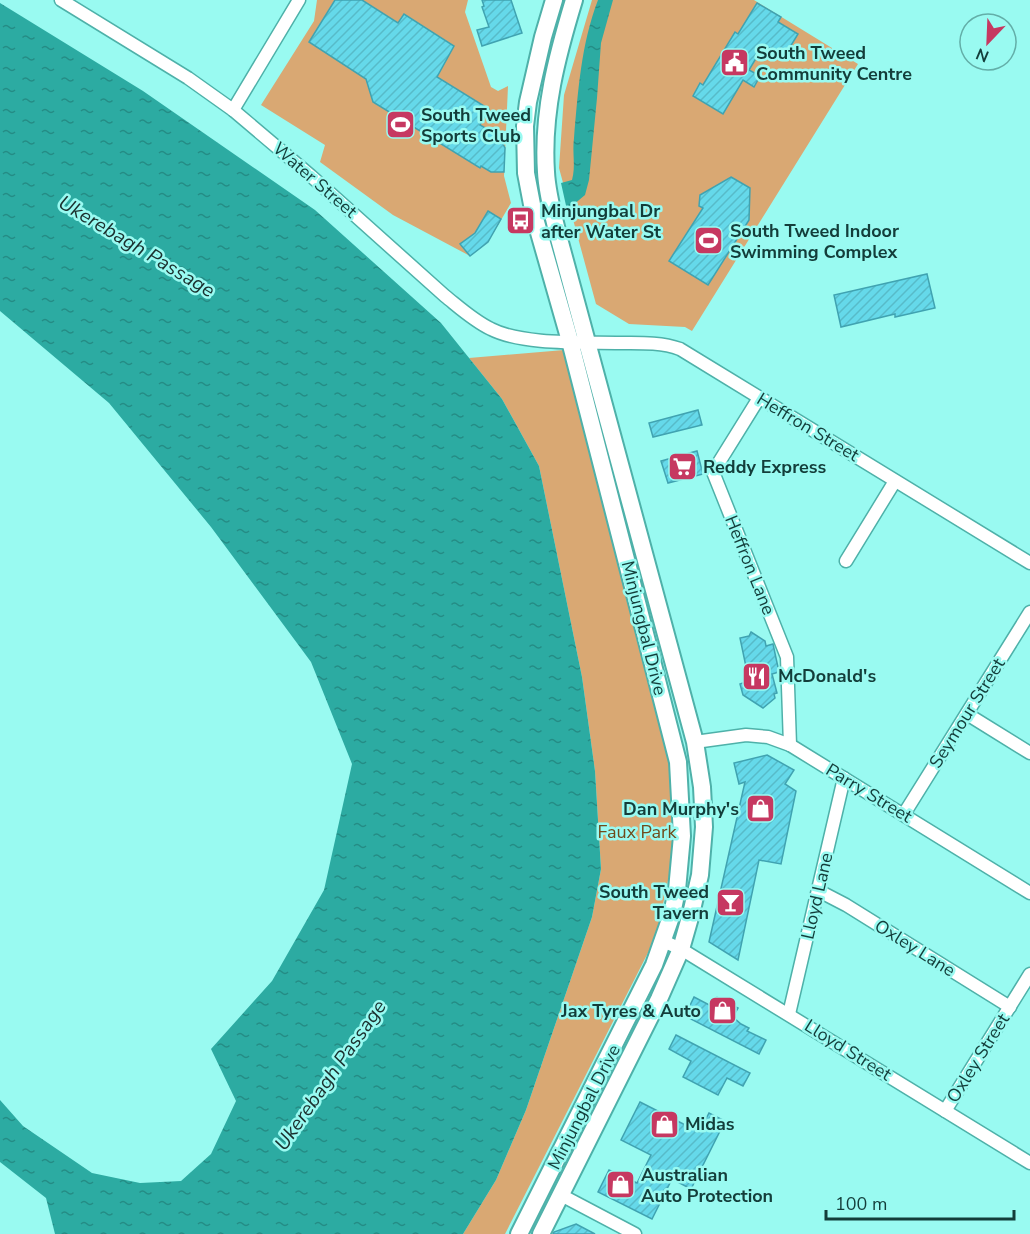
<svg xmlns="http://www.w3.org/2000/svg" width="1030" height="1234" font-family="'Nunito Sans',sans-serif">
  <style>
    .green { fill: #d9a873 }
    .water { fill: url(#water-ripples) }
    .building { fill: url(#building-hatch); stroke: #40a3b1; stroke-width: 1.5 }
    .lines { fill: none; stroke-linecap: round; stroke-linejoin: round }
    .minor-casing { stroke: #4eb1a9; stroke-width: 15 }
    .secondary-casing { stroke: #4eb1a9; stroke-width: 20 }
    .minor { stroke: #fff; stroke-width: 12 }
    .secondary { stroke: #fff; stroke-width: 16 }
    .labels { text-anchor: middle; stroke-width: 5; stroke-linejoin: round; paint-order: stroke }
    .poi-label { font-size: 18px; font-weight: bold; fill: #133d3a; stroke: #99faf1; text-anchor: start }
    .street-label { font-size: 18px; fill: #133d3a; stroke: #99faf1 }
    .park-label { font-size: 18px; fill: #714a1a; stroke: #99faf1 }
    .water-label { font-size: 20px; font-style: italic; fill: #1b302e; stroke: #99faf1 }
  </style>
  <defs>
    <pattern id="water-ripples" width="26" height="14" patternUnits="userSpaceOnUse" patternTransform="scale(1.5)"><rect width="26" height="14" fill="#2caba2"/><path d="M2 4q2-2 4 0t4 0M15 11q2-2 4 0t4 0" fill="none" stroke="#248c85"/></pattern>
    <pattern id="building-hatch" width="6" height="6" patternUnits="userSpaceOnUse" patternTransform="scale(1.5)"><rect width="6" height="6" fill="#65d9ea"/><path d="M-1 1l2-2M0 6l6-6M5 7l2-2" fill="none" stroke="#57bbc9"/></pattern>
  </defs>
  <rect width="100%" height="100%" fill="#99faf1"/>
  <!-- green -->
  <g class="green">
    <polygon points="317,0 468,0 465,12 491,87 498,91 508,86 504,176 511,203 488,242 470,256 393,215 320,162 325,145 261,105 314,21"/>
    <polygon points="592,0 754,0 858,64 692,331 685,327 629,324 596,304 559,168 564,95"/>
    <polygon points="564,350 669,759 676,843 656,937 505,1234 463,1234 496,1180 526,1110 592,917 601,869 595,771 582,677 539,466 502,399 469,358"/>
  </g>
  <!-- water -->
  <g class="water">
    <path d="M598,0H613L601,43L597,98L589,180L585,195L567,210L561,183L572,180C576,166 572,153 574,138C578,92 581,44 598,0Z"/>
    <polygon points="0,3 143,91 315,210 441,323 502,399 539,466 582,677 595,771 601,869 592,917 526,1110 496,1180 463,1234 55,1234 46,1198 0,1162 0,1100 23,1126 92,1173 140,1183 181,1181 211,1154 236,1101 211,1049 272,981 324,890 352,764 311,662 211,527 109,403 0,311"/>
  </g>
  <!-- building -->
  <g class="building">
    <polygon points="335,0 362,0 398,23 404,14 454,46 437,77 489,109 480,125 498,135 505,148 504,172 491,172 481,166 480,168 373,102 366,79 309,42"/>
    <polygon points="482,0 511,0 522,33 482,46 477,30 489,27 482,7 484,6"/>
    <polygon points="757,3 781,17 778,22 798,34 784,57 764,45 749,70 760,76 754,87 743,80 723,114 693,96 700,83 703,85 735,32 738,34"/>
    <polygon points="731,177 750,188 749,220 708,285 669,261 703,208 699,206 700,195"/>
    <polygon points="488,211 501,219 488,242 470,256 460,244 475,233"/>
    <polygon points="927,274 935,308 895,317 895,314 841,327 834,295"/>
    <polygon points="698,410 702,425 653,437 649,423"/>
    <polygon points="697,451 703,474 668,483 661,461"/>
    <polygon points="751,632 765,641 766,646 773,644 779,672 772,674 777,693 774,694 775,698 763,708 743,695 740,684 749,681 740,638 749,636"/>
    <polygon points="767,755 794,770 785,784 796,791 781,864 759,860 738,960 709,942 745,782 739,784 734,763"/>
    <polygon points="694,997 713,1007 717,997 738,1008 733,1017 741,1024 749,1028 747,1031 766,1040 759,1054 685,1016"/>
    <polygon points="676,1035 750,1073 743,1086 727,1078 718,1095 683,1077 691,1061 669,1049"/>
    <polygon points="640,1102 699,1132 709,1113 725,1121 691,1189 672,1179 652,1219 598,1192 609,1170 637,1183 651,1155 621,1140"/>
    <polygon points="576,1224 595,1234 553,1234 554,1232"/>
  </g>
  <g class="lines">
    <defs>
      <g id="minor">
        <path d="M61,0L188,78L233,110L311,176L445,296C460,308 474,321 491,329C522,345 583,342 620,343C639,343 661,342 680,349L1030,563"/>
        <polyline points="233,110 299,0"/>
        <polyline points="759,398 713,472 787,657 790,745"/>
        <polyline points="846,561 895,481"/>
        <polyline points="967,714 1030,753"/>
        <polyline points="695,742 746,735 768,737 790,745 1030,893"/>
        <polyline points="904,814 1030,612"/>
        <polyline points="819,891 846,905 1010,1007"/>
        <polyline points="663,941 681,949 1030,1163"/>
        <polyline points="789,1014 844,778"/>
        <polyline points="945,1111 1030,974"/>
        <polyline points="561,1195 635,1234"/>
      </g>
      <g id="secondary">
        <polyline points="519,1234 654,965 672,914 677,890 682,836 678,762 570,341 534,215 526,173 525,126 528,102 543,37 554,0"/>
        <path d="M541,1234L659,999L681,949L691,914L700,875L704,827L702,787L695,742L558,235C553,214 547,193 546,172C542,112 557,56 574,0"/>
      </g>
    </defs>
    <!-- minor casing -->
    <use href="#minor" class="minor-casing"/>
    <!-- secondary casing -->
    <use href="#secondary" class="secondary-casing"/>
    <!-- minor -->
    <use href="#minor" class="minor"/>
    <!-- secondary -->
    <use href="#secondary" class="secondary"/>
  </g>
  <!-- icons -->
  <defs>
    <symbol id="civic-square" viewBox="-11 -11 22 22"><rect x="-9" y="-9" width="18" height="18" rx="4" fill="#c63861" stroke="#99faf1"/><path d="M-.6-6.5H3V-4.5H.6V-3L4-1V1h2V6H-6V1h2V-1L-.6-3ZM-1.2 2.5V6h2.4V2.5Z" fill="#fff"/></symbol>
    <symbol id="stadium-square" viewBox="-11 -11 22 22"><rect x="-9" y="-9" width="18" height="18" rx="4" fill="#c63861" stroke="#99faf1"/><path d="M0-5a6.5 5 0 1 0 0 10a6.5 5 0 1 0 0-10ZM-3.5-1.8h7v3.6h-7Z" fill="#fff"/></symbol>
    <symbol id="bus-square" viewBox="-11 -11 22 22"><rect x="-9" y="-9" width="18" height="18" rx="4" fill="#c63861" stroke="#99faf1"/><path d="M-5-6H5V4H4V6H2V4H-2V6H-4V4H-5ZM-3.5-4V0h7V-4ZM-3.5 1.2v1.5H-2V1.2ZM2 1.2v1.5H3.5V1.2Z" fill="#fff"/></symbol>
    <symbol id="supermarket-square" viewBox="-11 -11 22 22"><rect x="-9" y="-9" width="18" height="18" rx="4" fill="#c63861" stroke="#99faf1"/><path d="M-6-5.5h2.5l.6 2H6L4.5 2H-2.5L-4.4-4H-6ZM-1.5 3.2a1.3 1.3 0 1 0 .1 0ZM3 3.2a1.3 1.3 0 1 0 .1 0Z" fill="#fff"/></symbol>
    <symbol id="restaurant-square" viewBox="-11 -11 22 22"><rect x="-9" y="-9" width="18" height="18" rx="4" fill="#c63861" stroke="#99faf1"/><path d="M-5-6h1v4h1v-4h1v4h1v-4h1v5L-1.5 .5V6h-2V.5L-5-1ZM5-6V6H3V1.5H1.5Q1.5-4 5-6Z" fill="#fff"/></symbol>
    <symbol id="shop-square" viewBox="-11 -11 22 22"><rect x="-9" y="-9" width="18" height="18" rx="4" fill="#c63861" stroke="#99faf1"/><path d="M-5-2.5h2.3a2.7 3.5 0 0 1 5.4 0H5L5.5 6h-11ZM-1.5-2.5h3a1.5 2.3 0 0 0-3 0Z" fill="#fff"/></symbol>
    <symbol id="bar-square" viewBox="-11 -11 22 22"><rect x="-9" y="-9" width="18" height="18" rx="4" fill="#c63861" stroke="#99faf1"/><path d="M-6-5H6L.8 .8V4.5H3.5V6h-7V4.5H-.8V.8Z" fill="#fff"/></symbol>
  </defs>
  <g fill-rule="evenodd">
    <use href="#civic-square" x="718" y="46" width="33" height="33"/>
    <use href="#stadium-square" x="384" y="108" width="33" height="33"/>
    <use href="#bus-square" x="504" y="204" width="33" height="33"/>
    <use href="#stadium-square" x="692" y="224" width="33" height="33"/>
    <use href="#supermarket-square" x="666" y="450" width="33" height="33"/>
    <use href="#restaurant-square" x="740" y="660" width="33" height="33"/>
    <use href="#shop-square" x="744" y="792" width="33" height="33"/>
    <use href="#bar-square" x="714" y="886" width="33" height="33"/>
    <use href="#shop-square" x="706" y="994" width="33" height="33"/>
    <use href="#shop-square" x="648" y="1108" width="33" height="33"/>
    <use href="#shop-square" x="604" y="1168" width="33" height="33"/>
  </g>
  <g class="labels">
    <!-- poi labels -->
    <g class="poi-label">
      <text x="756" y="59">South Tweed<tspan x="756" dy="21">Community Centre</tspan></text>
      <text x="421" y="121">South Tweed<tspan x="421" dy="21">Sports Club</tspan></text>
      <text x="541" y="217">Minjungbal Dr<tspan x="541" dy="21">after Water St</tspan></text>
      <text x="730" y="237">South Tweed Indoor<tspan x="730" dy="21">Swimming Complex</tspan></text>
      <text x="703" y="473">Reddy Express</text>
      <text x="778" y="682">McDonald's</text>
      <text x="739" y="815" text-anchor="end">Dan Murphy's</text>
      <text x="709" y="898" text-anchor="end">South Tweed<tspan x="709" dy="21">Tavern</tspan></text>
      <text x="701" y="1017" text-anchor="end">Jax Tyres &amp; Auto</text>
      <text x="685" y="1130">Midas</text>
      <text x="641" y="1181">Australian<tspan x="641" dy="21">Auto Protection</tspan></text>
    </g>
    <!-- street labels -->
    <g class="street-label">
      <text transform="translate(315 180) rotate(41)" y="6">Water Street</text>
      <text transform="translate(808 427) rotate(31)" y="6">Heffron Street</text>
      <text transform="translate(750 565) rotate(68)" y="6">Heffron Lane</text>
      <text transform="translate(644 628) rotate(76)" y="6">Minjungbal Drive</text>
      <text transform="translate(967 713) rotate(-58)" y="6">Seymour Street</text>
      <text transform="translate(869 793) rotate(31)" y="6">Parry Street</text>
      <text transform="translate(817 896) rotate(-77)" y="6">Lloyd Lane</text>
      <text transform="translate(915 948) rotate(32)" y="6">Oxley Lane</text>
      <text transform="translate(848 1050) rotate(32)" y="6">Lloyd Street</text>
      <text transform="translate(978 1058) rotate(-58)" y="6">Oxley Street</text>
      <text transform="translate(584 1107) rotate(-63)" y="6">Minjungbal Drive</text>
    </g>
    <!-- park labels -->
    <g class="park-label">
      <text x="637" y="838">Faux Park</text>
    </g>
    <!-- water labels -->
    <g class="water-label">
      <text transform="translate(137 246) rotate(31)" y="7">Ukerebagh Passage</text>
      <text transform="translate(330 1075) rotate(-55)" y="7">Ukerebagh Passage</text>
    </g>
  </g>
  <!-- north arrow -->
  <g transform="translate(988 42) rotate(203)"><circle r="28" fill="#99faf1" stroke="#63aea8" stroke-width="1.5"/>
  <path d="M0-4.5L10 22L0 15L-10 22Z" fill="#c63861"/>
  <text y="-9" font-size="16" font-weight="bold" text-anchor="middle" fill="#133d3a">N</text>
  </g>
  <!-- scale -->
  <path d="M826 1210v9h188v-9" fill="none" stroke="#133d3a" stroke-width="3"/>
  <text x="835" y="1210" font-size="18" fill="#133d3a" stroke="#99faf1" stroke-width="4.5" paint-order="stroke">100 m</text>
</svg>
